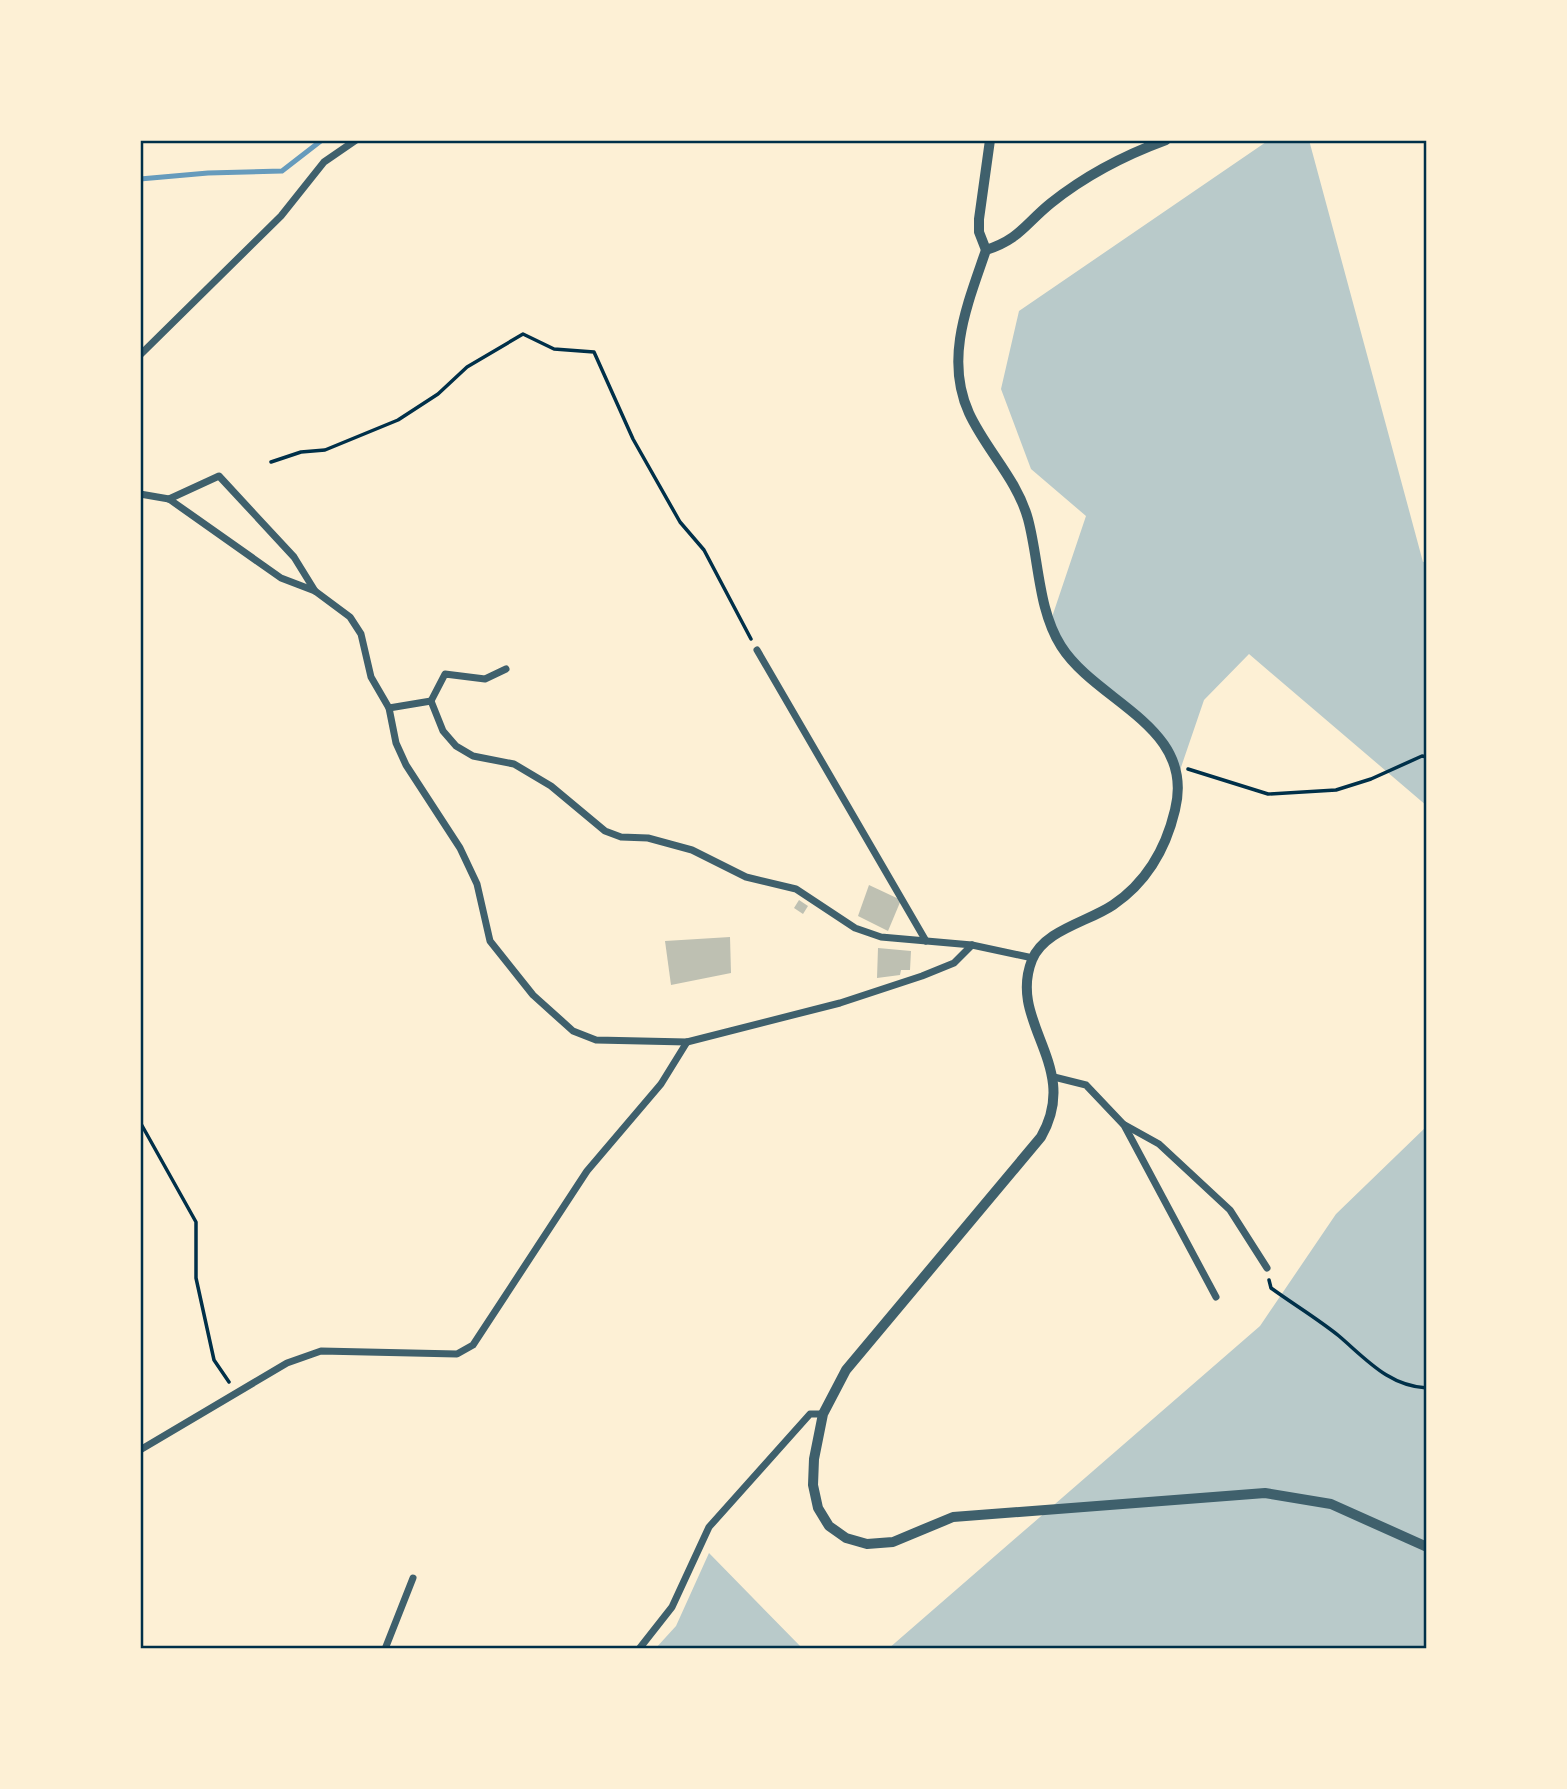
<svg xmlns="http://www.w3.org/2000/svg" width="1567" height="1789" font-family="Signika,sans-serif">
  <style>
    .green { fill: #b9caca }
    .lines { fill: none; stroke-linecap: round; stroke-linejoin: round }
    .stream { stroke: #669bbc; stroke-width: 5 }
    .building { fill: #bec0b2 }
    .path { stroke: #003049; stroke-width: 3.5 }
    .minor { stroke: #3f606c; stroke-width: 7 }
    .tertiary { stroke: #3f606c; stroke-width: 10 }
    .neatline { fill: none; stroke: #003049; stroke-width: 2.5 }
  </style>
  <rect width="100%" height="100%" fill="#fdf0d5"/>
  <!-- green -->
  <g class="green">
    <polygon points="1269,140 1309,140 1423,562 1427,561 1427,806 1249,654 1204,700 1177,779 1170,753 1082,670 1050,623 1086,516 1031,469 1001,389 1019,311"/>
    <polygon points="1427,1126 1427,1649 888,1649 1260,1326 1336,1214"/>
    <polygon points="709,1553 803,1649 655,1649 676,1626"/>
  </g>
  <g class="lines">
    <!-- stream -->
    <polyline class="stream" points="140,179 208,173 282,171 322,140"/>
  </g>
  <!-- building -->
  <g class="building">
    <polygon points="869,885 901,900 888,931 858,916"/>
    <polygon points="799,900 808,906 803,914 794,908"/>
    <polygon points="730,937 731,973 671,985 665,941"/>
    <polygon points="878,948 911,951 910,970 901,970 900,975 877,978"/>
  </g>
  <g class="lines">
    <!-- path -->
    <g class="path">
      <polyline points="271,462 301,452 325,450 398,420 438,394 467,367 523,334 554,349 594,352 633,439 680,522 704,550 751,639"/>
      <polyline points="1188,769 1268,794 1336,790 1371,779 1422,756 1427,757"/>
      <polyline points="140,1122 196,1222 196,1278 214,1360 229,1382"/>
      <path d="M1269,1280L1271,1288C1293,1304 1318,1319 1339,1336C1367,1360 1389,1386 1427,1388"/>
    </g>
    <!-- minor -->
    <g class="minor">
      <polyline points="140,355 281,216 324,162 356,140"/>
      <polyline points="140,494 169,499 281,578 315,591 350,617 361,634 371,677 389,708 396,743 406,765 460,848 477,884 490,941 533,995 573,1031 596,1040 687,1042 840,1003 922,976 954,963 972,945"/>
      <polyline points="169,499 219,476 294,557 315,591"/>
      <polyline points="757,650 926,941"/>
      <polyline points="431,701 445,674 485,679 506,669"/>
      <polyline points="389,708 431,701 443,731 456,746 473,756 514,764 551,786 605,831 621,837 648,838 692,850 746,877 796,889 855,928 881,937 972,945 1033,958"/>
      <polyline points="1054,1077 1086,1085 1123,1124 1159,1144 1230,1210 1267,1268"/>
      <polyline points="1124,1125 1216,1297"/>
      <polyline points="140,1450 287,1363 321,1351 457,1354 473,1345 587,1171 661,1084 687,1042"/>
      <polyline points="385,1649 413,1578"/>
      <polyline points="639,1649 672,1607 709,1527 810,1414 823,1414"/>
    </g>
    <!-- tertiary -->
    <g class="tertiary">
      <path d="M986,250C968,303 944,358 969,413C986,450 1017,479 1028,519C1039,560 1038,610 1061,646C1097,703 1196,726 1175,810C1166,848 1147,882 1113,905C1088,922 1044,930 1032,960C1007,1023 1082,1066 1041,1137L846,1370L823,1414L814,1459L813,1485L818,1508L829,1526L846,1538L867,1544L893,1542L953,1517L1265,1493L1331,1504L1427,1547"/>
      <path d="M986,250C1020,239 1025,224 1051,203C1086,175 1125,155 1166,140"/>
      <polyline points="986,250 979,232 979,219 990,140"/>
    </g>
  </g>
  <!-- border -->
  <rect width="1567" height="1789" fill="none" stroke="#fdf0d5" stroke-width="284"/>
  <rect x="142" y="142" width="1283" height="1505" class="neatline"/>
</svg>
